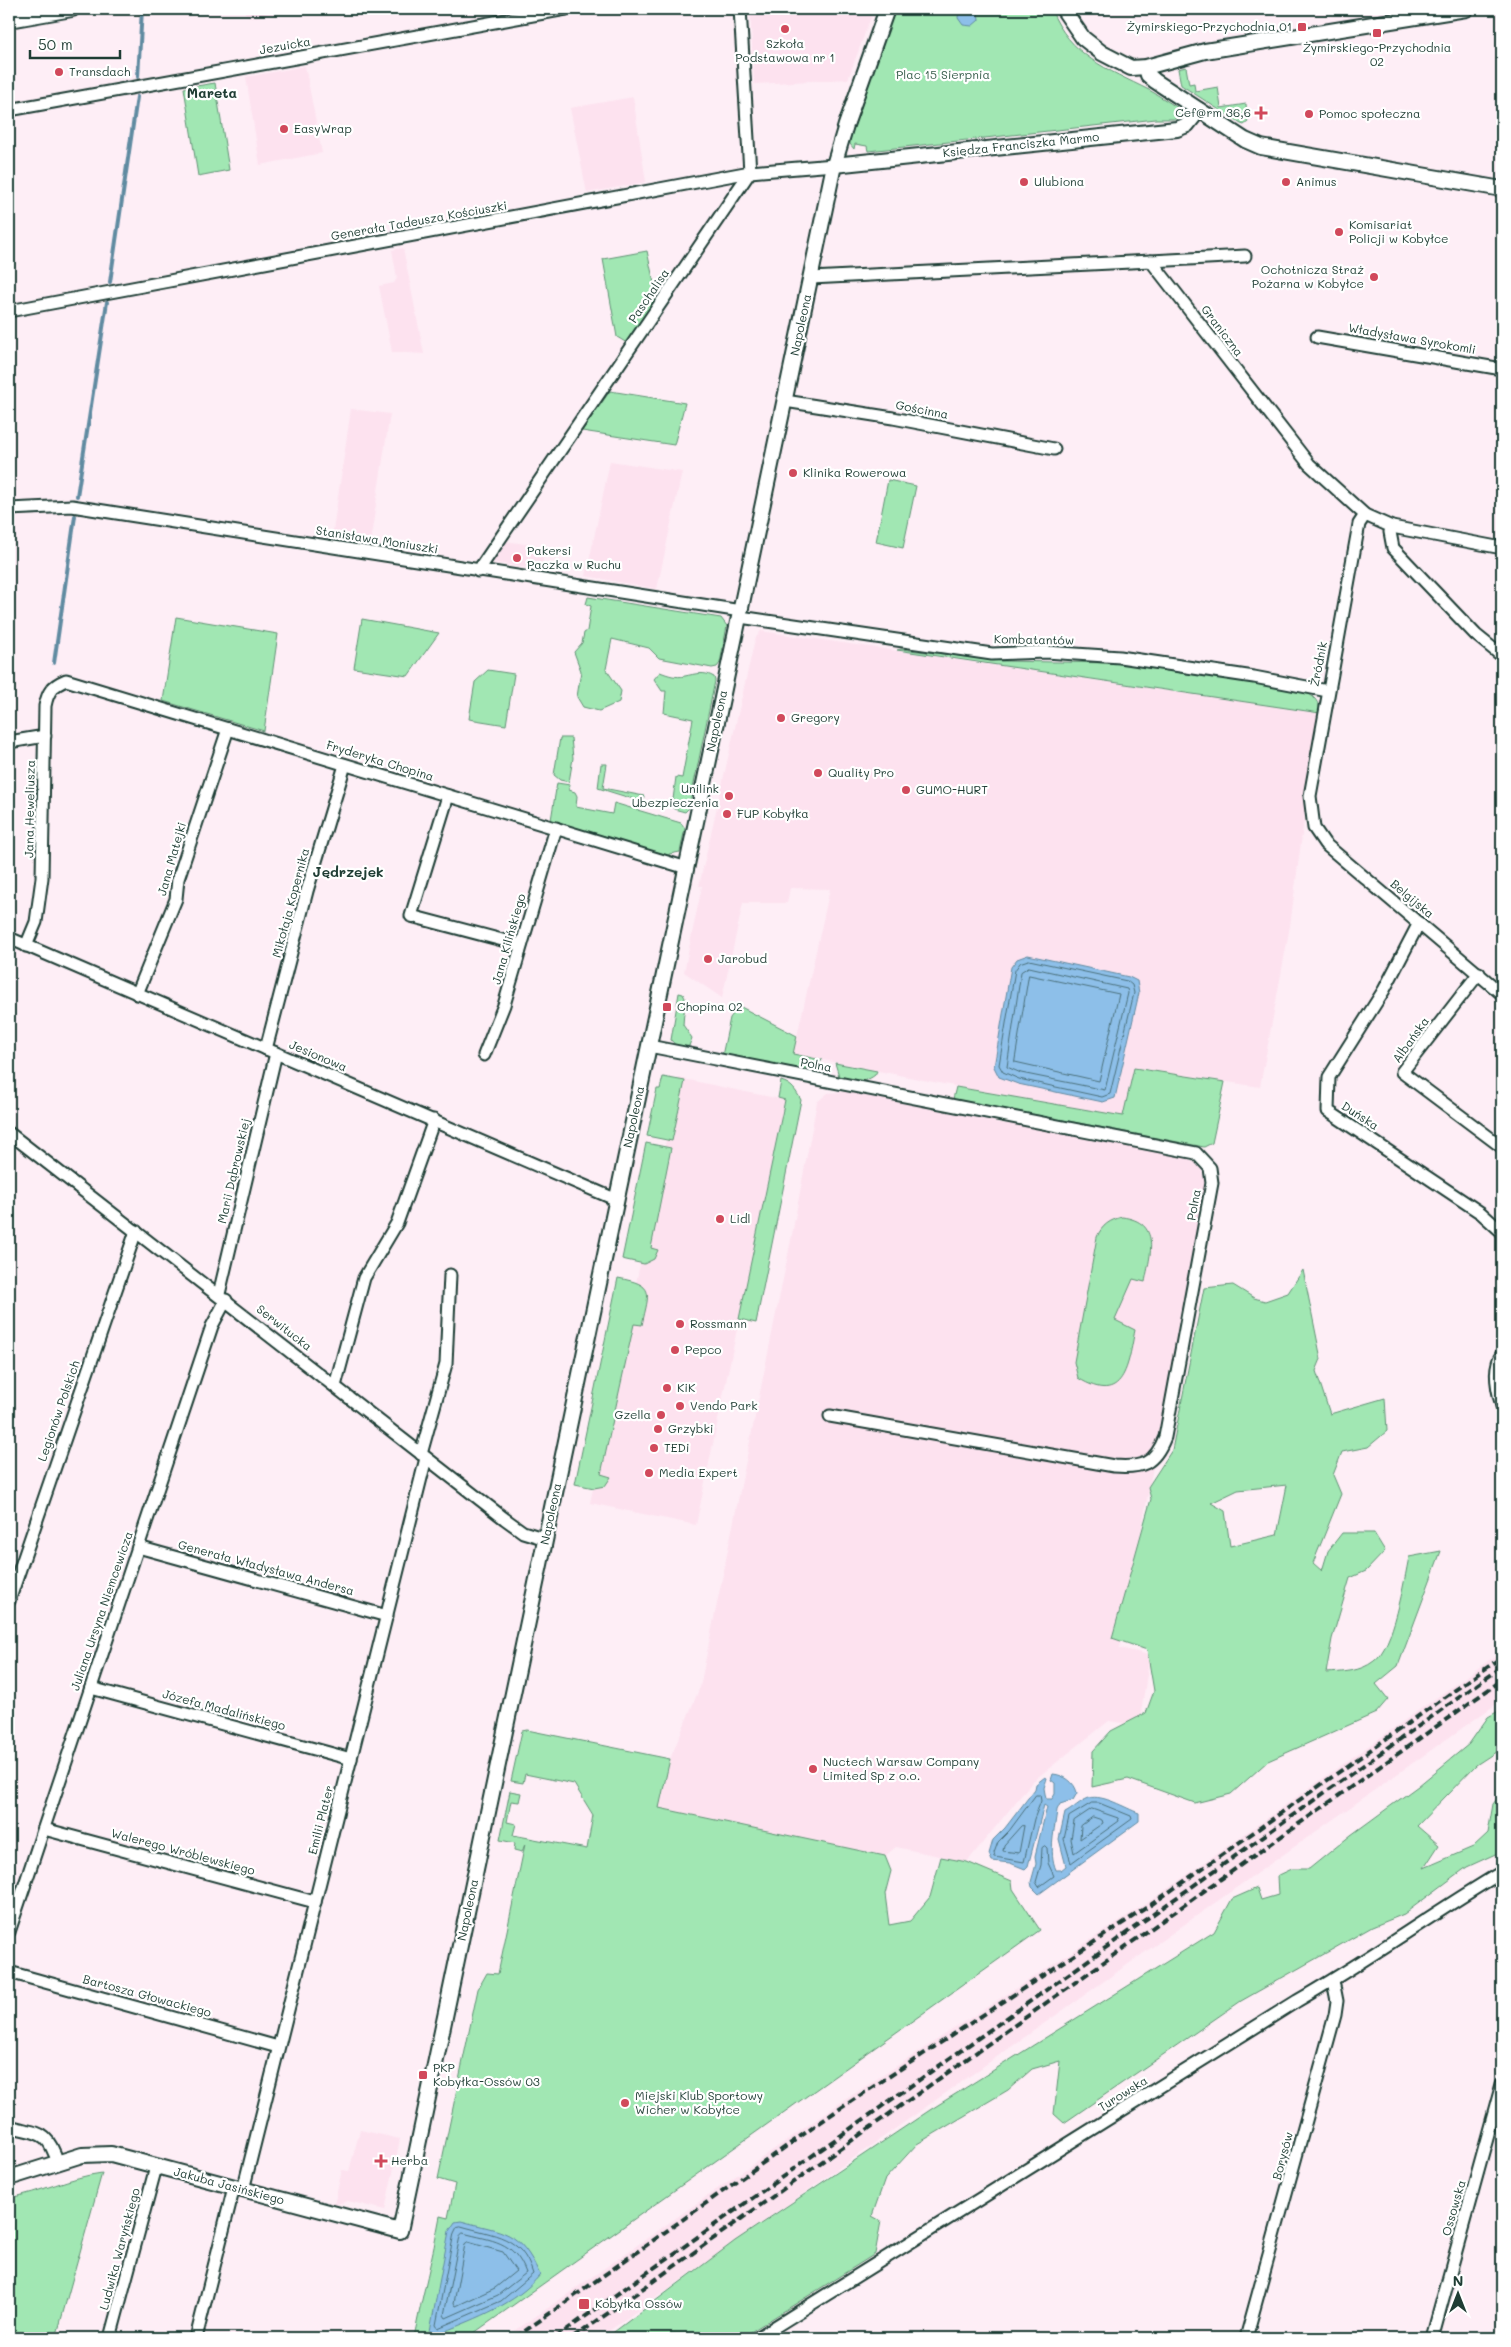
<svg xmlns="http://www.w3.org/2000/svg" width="1511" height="2347" font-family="Mali,sans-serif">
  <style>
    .built { fill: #fde2ef }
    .green { fill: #a1e7b3; stroke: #609274; fill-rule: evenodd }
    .water { fill: #8dbfe9; stroke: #618ba1 }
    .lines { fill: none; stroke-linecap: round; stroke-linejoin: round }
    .shore { stroke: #4b717c; stroke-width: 1 }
    .stream { stroke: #618ba1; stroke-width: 4 }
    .minor-casing { stroke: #1f3d34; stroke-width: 15 }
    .tertiary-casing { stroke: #1f3d34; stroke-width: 18 }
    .minor { stroke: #fff; stroke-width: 11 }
    .tertiary { stroke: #fff; stroke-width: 14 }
    .rail { stroke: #1f3d34; stroke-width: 4; stroke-dasharray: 8 4; stroke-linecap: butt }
    .poi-dot { fill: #d1495b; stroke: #fff; stroke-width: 2 }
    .labels { text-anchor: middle; stroke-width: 4.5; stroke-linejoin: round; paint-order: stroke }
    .poi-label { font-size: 12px; fill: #1f3d34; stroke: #fff; text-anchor: start }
    .street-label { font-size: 12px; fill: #1f3d34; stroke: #fff }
    .park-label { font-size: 12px; fill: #395f4d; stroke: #fff }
    .neighbourhood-label { font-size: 14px; font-weight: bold; fill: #1f3d34; stroke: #fff }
  </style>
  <rect width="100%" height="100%" fill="#feeef6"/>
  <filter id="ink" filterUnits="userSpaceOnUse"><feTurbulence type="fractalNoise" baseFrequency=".02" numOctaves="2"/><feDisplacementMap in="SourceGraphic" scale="10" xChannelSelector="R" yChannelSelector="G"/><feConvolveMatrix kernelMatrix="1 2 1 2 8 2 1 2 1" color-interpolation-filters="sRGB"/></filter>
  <g filter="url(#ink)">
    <!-- built -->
    <g class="built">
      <polygon points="244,9 297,9 251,18 246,15"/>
      <polygon points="750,9 874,9 848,79 754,84"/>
      <polygon points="305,66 322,153 260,165 246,77"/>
      <polygon points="633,97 646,182 587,193 570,108"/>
      <polygon points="403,248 424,354 392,352 379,286 394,283 397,278 392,250"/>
      <polygon points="351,409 390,414 370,543 332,537"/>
      <polygon points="610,461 682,472 657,589 586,576"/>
      <polygon points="505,541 545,547 541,570 494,563 492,558"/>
      <polygon points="761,631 1320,713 1308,789 1290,926 1260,1087 1135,1068 1123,1116 979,1091 793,1054 830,889 790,888 787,903 743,903 722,998 684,972 702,886 699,886 755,639"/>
      <polygon points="679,1078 785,1100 696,1525 590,1503"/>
      <polygon points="849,1091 1005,1124 1013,1123 1190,1159 1201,1169 1205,1182 1120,1648 1150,1655 1139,1726 1109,1721 1033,1781 967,1862 896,1847 885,1856 659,1808 670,1759 700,1687 790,1245 817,1102 828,1093"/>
      <polygon points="1502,1651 1502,1700 599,2338 505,2338 837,2105 1156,1897"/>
      <polygon points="360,2130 400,2139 385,2210 348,2201 334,2205 342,2170 349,2171"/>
    </g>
    <!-- green -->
    <g class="green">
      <path d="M895,9H1051C1070,56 1107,69 1149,90C1160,96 1171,104 1182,110L1183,117L1181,119H1156L868,151L867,146L855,144L854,149L850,144L851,135Z"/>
      <polygon points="1186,67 1189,84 1194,83 1195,91 1218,87 1221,108 1246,104 1248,122 1244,125 1241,124 1181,85 1178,69"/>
      <polygon points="215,83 229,170 198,176 184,88"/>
      <polygon points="647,251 657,297 627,343 617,337 603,259"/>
      <polygon points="610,391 685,403 674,445 582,431"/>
      <polygon points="888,480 916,486 903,548 876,542"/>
      <polygon points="588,597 721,618 727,626 720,663 717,667 712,668 659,658 649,648 612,639 606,669 621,691 619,702 599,711 583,707 577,697 581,671 574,652 582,643 584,633 587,631 591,606 586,604"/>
      <polygon points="176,617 278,634 264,731 163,701"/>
      <polygon points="362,619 439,633 408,676 354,668"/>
      <path d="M901,649L1002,661L1114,663L1187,671L1305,691C1315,698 1319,701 1320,713L897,650Z"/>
      <polygon points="488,670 514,674 506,725 469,719 475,682"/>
      <path d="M660,672C668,675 676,678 685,676C695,674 704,671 714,677L715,681L689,808L685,812L674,809L672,807L676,777L682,778L693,719L664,713L666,691H662L654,679Z"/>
      <polygon points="560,738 571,738 573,758 569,782 560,780 554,775"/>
      <polygon points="601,764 607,764 603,788 644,796 643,802 598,788"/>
      <polygon points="557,783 570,785 569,790 575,792 577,796 576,807 612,814 614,803 681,823 685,828 680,852 669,854 669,856 551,820"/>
      <path d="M679,993L683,994L685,998L683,1025L692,1038L689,1046C682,1048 675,1046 671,1040Z"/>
      <polygon points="739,1006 797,1036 793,1054 822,1060 818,1065 803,1069 722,1056 730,1018"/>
      <path d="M835,1063L877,1071L875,1075C864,1084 851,1081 839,1076Z"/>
      <polygon points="1134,1068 1225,1082 1212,1143 1204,1147 953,1099 956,1087 1123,1116"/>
      <polygon points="663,1077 685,1081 672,1141 647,1136 657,1089 660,1089"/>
      <path d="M781,1081C792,1084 796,1091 801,1100L756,1323L739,1319L785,1100L778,1098Z"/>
      <polygon points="646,1143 671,1148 651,1248 658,1250 654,1259 644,1264 622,1259"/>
      <path d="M1122,1217C1162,1222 1150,1254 1145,1282L1133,1279L1115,1320L1135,1330C1128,1364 1125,1407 1078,1378L1074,1362L1097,1237C1102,1225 1110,1220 1122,1217Z"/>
      <path d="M1303,1270L1321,1359L1316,1371L1330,1414L1385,1398L1387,1431L1368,1447L1342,1452L1333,1475L1341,1494L1313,1563L1322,1571L1328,1551L1342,1533H1374L1385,1551L1366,1571L1350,1578L1332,1639L1326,1673C1343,1672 1360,1672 1374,1661C1394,1647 1404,1581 1409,1557L1441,1551L1398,1666L1376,1684L1388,1699L1376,1713L1268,1761L1231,1794L1195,1803L1128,1779L1092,1787L1093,1751L1111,1731L1146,1713L1154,1691L1147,1650L1112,1638L1151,1499L1148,1487L1172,1450L1204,1288L1233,1285L1254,1298L1265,1301L1288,1293ZM1287,1485L1277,1535L1230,1546L1225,1511L1211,1503L1238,1490Z"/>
      <path d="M618,1278C656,1285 649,1292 642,1325L634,1324L601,1474L611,1477L605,1486L594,1488L575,1484Z"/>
      <polygon points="1502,1709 1502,1748 1476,1765 1417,1826 1439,1845 1424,1868 1473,1847 1488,1833 1493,1804 1502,1792 1502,1851 1467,1867 1404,1914 1372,1927 1241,2001 1064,2123 1054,2114 1060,2061 1032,2069 1008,2090 917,2144 885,2179 872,2216 881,2221 875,2254 741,2338 606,2338 735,2241 930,2110 1214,1932 1232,1899 1257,1888 1261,1900 1278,1895 1277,1876 1292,1869 1309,1869 1351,1835 1418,1786 1469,1744 1488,1717"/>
      <path d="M527,1730L670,1759L659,1808L885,1856L891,1871L885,1894L889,1925L910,1921L930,1897L941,1857L967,1862L1012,1881L1013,1889L1040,1930L467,2338H420L414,2337C422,2296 433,2257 440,2216L448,2218L455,2184L438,2179L478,1989L487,1973L498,1974L525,1844L522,1852L514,1850L515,1843L500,1840L510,1791L521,1793L519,1802L511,1801L507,1822L516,1824L513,1835L587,1849L593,1815L574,1784L525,1774L523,1783L511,1781L522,1731Z"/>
      <path d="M102,2173L56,2338H9V2198C41,2192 70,2177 102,2173Z"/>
    </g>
    <!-- water -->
    <g class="water">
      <polygon points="959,9 978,9 979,20 972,26 963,25 958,18"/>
      <polygon points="1028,955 1129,977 1137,981 1139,993 1115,1098 1103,1102 1018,1084 999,1077 994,1067 1011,967 1017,959"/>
      <path d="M1053,1774C1064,1775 1075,1782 1077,1793L1073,1800L1060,1804L1057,1810C1055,1829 1048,1851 1056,1870H1061L1066,1866L1059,1839L1065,1813C1073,1809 1080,1801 1089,1798C1103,1794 1125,1808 1139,1813V1821L1039,1894L1032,1887L1031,1882L1036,1864L1035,1856L1047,1807L1044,1805L1028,1866L1025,1869L1010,1863L992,1861L989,1854L993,1840L1005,1828L1035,1789L1036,1784L1045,1777L1047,1778L1044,1788L1046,1799H1052L1055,1794V1783L1051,1780Z"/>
      <path d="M461,2221C505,2233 519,2229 540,2275C516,2304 477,2318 443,2332L433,2335L430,2331L449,2231L455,2222Z"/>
    </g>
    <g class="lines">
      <!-- shore -->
      <g class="shore">
        <polygon points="1029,960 1127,981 1132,985 1134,993 1110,1094 1102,1097 1019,1079 1003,1072 999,1065 1015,970 1020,963"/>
        <polygon points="1029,967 1127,989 1128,993 1105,1090 1021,1073 1007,1067 1021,972"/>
        <polygon points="1029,975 1119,994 1099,1081 1015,1062"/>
        <polygon points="1036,1795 1040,1795 1041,1801 1034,1819 1024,1862 995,1857 994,1853 998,1842 1009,1831"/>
        <polygon points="1092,1803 1099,1803 1131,1816 1132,1819 1071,1863 1064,1839 1069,1817"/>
        <polygon points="1092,1809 1118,1818 1119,1821 1074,1853 1071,1839 1074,1821"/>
        <polygon points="1093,1817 1102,1820 1103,1823 1080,1839 1081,1826"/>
        <polygon points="1024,1826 1019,1853 1003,1851 1004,1845 1021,1826"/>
        <polygon points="1045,1846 1047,1848 1048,1863 1054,1876 1039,1887 1036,1882 1041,1865 1042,1848"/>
        <path d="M461,2226C495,2236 521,2235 533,2274L501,2301L438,2328L436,2325L454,2233L457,2227Z"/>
        <path d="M463,2233C492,2241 514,2240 526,2273L498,2295L446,2318L444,2315L460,2236Z"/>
        <polygon points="468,2242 503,2252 516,2271 495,2288 456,2306 454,2303 465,2244"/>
      </g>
      <!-- stream -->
      <g class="stream">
        <polyline points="138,77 142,9"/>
        <polyline points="110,282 137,97"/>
        <polyline points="77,496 107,302"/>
        <polyline points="54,663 75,516"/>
      </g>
      <defs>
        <g id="minor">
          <polyline points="9,110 566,9"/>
          <polyline points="1151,261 1245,256"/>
          <polyline points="811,278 1151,261 1309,464 1365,515 1392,527 1390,532 1393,548 1476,635 1502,656"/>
          <polyline points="9,311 750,172 834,165"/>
          <polyline points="1317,337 1502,369"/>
          <polyline points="785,401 893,418 1054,449"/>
          <polyline points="9,509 72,506 741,611"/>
          <polyline points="1365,515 1359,524 1310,796 1314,828 1325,844 1502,994"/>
          <polyline points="1392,527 1502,548"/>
          <polyline points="478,571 750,172 740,9"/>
          <polyline points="740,617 992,654 1046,652 1120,657 1254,677 1328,691"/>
          <polyline points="9,742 45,736"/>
          <polyline points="448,796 411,916 521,945"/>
          <polyline points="1419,923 1384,990 1329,1077 1328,1111 1481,1213 1502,1232"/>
          <polyline points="9,938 617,1200"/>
          <path d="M26,946L36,922L42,878L45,706C48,691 52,686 66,680L687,868"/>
          <polyline points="1479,973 1402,1072 1502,1147"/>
          <polyline points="137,994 176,899 178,879 228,729"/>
          <path d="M649,1046L1196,1153L1210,1168L1212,1183L1165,1437C1154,1465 1142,1468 1114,1466L830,1416"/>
          <polyline points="266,1049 307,891 345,765"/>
          <polyline points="484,1055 504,1005 556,828"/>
          <polyline points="9,1133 505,1519 523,1532 546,1539"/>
          <polyline points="219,1294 276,1053"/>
          <path d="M1502,1354C1492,1368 1497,1390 1502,1406"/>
          <polyline points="335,1386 364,1278 397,1223 434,1120"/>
          <polyline points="421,1454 446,1364 450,1275"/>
          <polyline points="138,1547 387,1616"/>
          <polyline points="9,1601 136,1231"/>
          <polyline points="91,1688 351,1759"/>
          <polyline points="44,1829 315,1902"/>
          <polyline points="9,1932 212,1326 226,1300"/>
          <polyline points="9,1972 278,2047"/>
          <path d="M9,2126C40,2135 47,2129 58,2163"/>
          <polyline points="243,2190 426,1458"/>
          <polyline points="110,2338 156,2167"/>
          <polyline points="196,2338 234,2187"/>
          <path d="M757,2338L1297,2001C1367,1961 1433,1913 1502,1872"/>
          <polyline points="1246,2338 1335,2015 1337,2001 1333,1981"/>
          <polyline points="1432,2338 1502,2084"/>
        </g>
        <g id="tertiary">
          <polyline points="1063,9 1083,38 1102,53 1131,68 1146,67 1205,51 1466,9"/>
          <polyline points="9,20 72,9"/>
          <polyline points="1146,67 1148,75 1155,81 1245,140 1261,147 1502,189"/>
          <polyline points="834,165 1177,129 1187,125 1199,110"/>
          <polyline points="9,2178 82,2155 111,2154 400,2231 834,165 846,125 887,9"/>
        </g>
      </defs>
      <!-- minor casing -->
      <use href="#minor" class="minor-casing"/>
      <!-- tertiary casing -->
      <use href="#tertiary" class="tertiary-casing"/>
      <!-- minor -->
      <use href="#minor" class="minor"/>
      <!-- tertiary -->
      <use href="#tertiary" class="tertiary"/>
      <!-- rail -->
      <g class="rail">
        <polyline points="515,2338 835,2112 1152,1904 1502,1657"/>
        <polyline points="555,2338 1502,1667"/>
        <polyline points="573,2338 1502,1680"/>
      </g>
    </g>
  </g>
  <!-- markers -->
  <g class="poi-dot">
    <rect x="1297" y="22" width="10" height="10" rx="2.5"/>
    <circle cx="785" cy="29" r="5"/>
    <rect x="1372" y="28" width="10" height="10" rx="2.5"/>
    <circle cx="59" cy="72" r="5"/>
    <path d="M1258.5 105.5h5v5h5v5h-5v5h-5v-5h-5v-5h5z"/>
    <circle cx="1309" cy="114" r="5"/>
    <circle cx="284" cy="129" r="5"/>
    <circle cx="1024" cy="182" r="5"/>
    <circle cx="1286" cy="182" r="5"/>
    <circle cx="1339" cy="232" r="5"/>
    <circle cx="1374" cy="277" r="5"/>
    <circle cx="793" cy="473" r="5"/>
    <circle cx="517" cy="558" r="5"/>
    <circle cx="781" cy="718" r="5"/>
    <circle cx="818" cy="773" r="5"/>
    <circle cx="906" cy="790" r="5"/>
    <circle cx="729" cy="796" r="5"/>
    <circle cx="727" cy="814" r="5"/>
    <circle cx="708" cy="959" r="5"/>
    <rect x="662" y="1002" width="10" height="10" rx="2.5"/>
    <circle cx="720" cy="1219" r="5"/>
    <circle cx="680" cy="1324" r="5"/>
    <circle cx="675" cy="1350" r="5"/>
    <circle cx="667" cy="1388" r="5"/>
    <circle cx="680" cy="1406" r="5"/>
    <circle cx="661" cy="1415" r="5"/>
    <circle cx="658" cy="1429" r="5"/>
    <circle cx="654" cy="1448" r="5"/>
    <circle cx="649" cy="1473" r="5"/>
    <circle cx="813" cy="1769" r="5"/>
    <rect x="418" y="2070" width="10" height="10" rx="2.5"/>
    <circle cx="625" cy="2103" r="5"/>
    <path d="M378.5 2153.5h5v5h5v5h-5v5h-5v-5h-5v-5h5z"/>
    <rect x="578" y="2298" width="12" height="12" rx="2.5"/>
  </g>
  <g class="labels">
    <!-- poi labels -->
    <g class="poi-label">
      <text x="1292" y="31" text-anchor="end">Żymirskiego-Przychodnia 01</text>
      <text x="785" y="48" text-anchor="middle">Szkoła<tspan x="785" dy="14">Podstawowa nr 1</tspan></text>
      <text x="1377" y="52" text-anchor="middle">Żymirskiego-Przychodnia<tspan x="1377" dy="14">02</tspan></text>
      <text x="69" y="76">Transdach</text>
      <text x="1251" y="117" text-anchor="end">Cef@rm 36,6</text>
      <text x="1319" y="118">Pomoc społeczna</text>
      <text x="294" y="133">EasyWrap</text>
      <text x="1034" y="186">Ulubiona</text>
      <text x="1296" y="186">Animus</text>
      <text x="1349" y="229">Komisariat<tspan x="1349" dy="14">Policji w Kobyłce</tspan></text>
      <text x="1364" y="274" text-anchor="end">Ochotnicza Straż<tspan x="1364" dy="14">Pożarna w Kobyłce</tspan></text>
      <text x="803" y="477">Klinika Rowerowa</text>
      <text x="527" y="555">Pakersi<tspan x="527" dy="14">Paczka w Ruchu</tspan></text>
      <text x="791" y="722">Gregory</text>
      <text x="828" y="777">Quality Pro</text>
      <text x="719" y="793" text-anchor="end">Unilink<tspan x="719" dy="14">Ubezpieczenia</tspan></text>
      <text x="916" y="794">GUMO-HURT</text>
      <text x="737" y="818">FUP Kobyłka</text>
      <text x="718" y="963">Jarobud</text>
      <text x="677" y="1011">Chopina 02</text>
      <text x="730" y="1223">Lidl</text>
      <text x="690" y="1328">Rossmann</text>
      <text x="685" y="1354">Pepco</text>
      <text x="677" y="1392">KiK</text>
      <text x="690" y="1410">Vendo Park</text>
      <text x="651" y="1419" text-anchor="end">Gzella</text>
      <text x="668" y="1433">Grzybki</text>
      <text x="664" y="1452">TEDi</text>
      <text x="659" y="1477">Media Expert</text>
      <text x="823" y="1766">Nuctech Warsaw Company<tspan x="823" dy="14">Limited Sp z o.o.</tspan></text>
      <text x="433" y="2072">PKP<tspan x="433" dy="14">Kobyłka-Ossów 03</tspan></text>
      <text x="635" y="2100">Miejski Klub Sportowy<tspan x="635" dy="14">Wicher w Kobyłce</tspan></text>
      <text x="391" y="2165">Herba</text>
      <text x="595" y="2308">Kobyłka Ossów</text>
    </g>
    <!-- street labels -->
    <g class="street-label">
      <text transform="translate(285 46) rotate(-10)" y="4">Jezuicka</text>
      <text transform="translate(1021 145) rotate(-6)" y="4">Księdza Franciszka Marmo</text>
      <text transform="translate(419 221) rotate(-10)" y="4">Generała Tadeusza Kościuszki</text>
      <text transform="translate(649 296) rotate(-56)" y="4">Paschalisa</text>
      <text transform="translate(801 325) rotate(-78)" y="4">Napoleona</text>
      <text transform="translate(1222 331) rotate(53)" y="4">Graniczna</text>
      <text transform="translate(1412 339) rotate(10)" y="4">Władysława Syrokomli</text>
      <text transform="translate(922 410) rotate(11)" y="4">Gościnna</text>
      <text transform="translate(377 540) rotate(9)" y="4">Stanisława Moniuszki</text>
      <text transform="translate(1034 640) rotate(1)" y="4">Kombatantów</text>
      <text transform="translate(1319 664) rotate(-79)" y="4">Źródnik</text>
      <text transform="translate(717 721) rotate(-78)" y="4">Napoleona</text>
      <text transform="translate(380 761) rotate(17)" y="4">Fryderyka Chopina</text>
      <text transform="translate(30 809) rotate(-89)" y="4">Jana Heweliusza</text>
      <text transform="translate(172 859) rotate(-74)" y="4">Jana Matejki</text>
      <text transform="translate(1412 899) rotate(40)" y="4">Belgijska</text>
      <text transform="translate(291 903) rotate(-75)" y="4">Mikołaja Kopernika</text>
      <text transform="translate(509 939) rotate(-74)" y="4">Jana Kilińskiego</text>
      <text transform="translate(1411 1040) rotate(-54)" y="4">Albańska</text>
      <text transform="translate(318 1056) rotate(23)" y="4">Jesionowa</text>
      <text transform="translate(816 1065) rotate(11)" y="4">Polna</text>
      <text transform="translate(1360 1116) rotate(33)" y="4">Duńska</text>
      <text transform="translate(634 1117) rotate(-78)" y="4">Napoleona</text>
      <text transform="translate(234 1171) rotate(-77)" y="4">Marii Dąbrowskiej</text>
      <text transform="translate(1194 1205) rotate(-80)" y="4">Polna</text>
      <text transform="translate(284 1328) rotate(38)" y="4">Serwitucka</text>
      <text transform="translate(59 1411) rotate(-71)" y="4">Legionów Polskich</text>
      <text transform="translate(551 1514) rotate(-78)" y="4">Napoleona</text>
      <text transform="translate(266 1568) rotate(15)" y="4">Generała Władysława Andersa</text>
      <text transform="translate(102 1611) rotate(-71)" y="4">Juliana Ursyna Niemcewicza</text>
      <text transform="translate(224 1710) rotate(15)" y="4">Józefa Madalińskiego</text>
      <text transform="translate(321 1820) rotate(-76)" y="4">Emilii Plater</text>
      <text transform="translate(183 1852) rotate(15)" y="4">Walerego Wróblewskiego</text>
      <text transform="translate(468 1910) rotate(-78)" y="4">Napoleona</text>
      <text transform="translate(147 1996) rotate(15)" y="4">Bartosza Głowackiego</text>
      <text transform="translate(1123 2094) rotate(-32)" y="4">Turowska</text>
      <text transform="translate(1283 2156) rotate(-75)" y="4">Borysów</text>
      <text transform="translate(229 2186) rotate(15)" y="4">Jakuba Jasińskiego</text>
      <text transform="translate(1454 2208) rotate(-74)" y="4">Ossowska</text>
      <text transform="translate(120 2249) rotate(-75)" y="4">Ludwika Waryńskiego</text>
    </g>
    <!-- park labels -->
    <g class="park-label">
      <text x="943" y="79">Plac 15 Sierpnia</text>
    </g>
    <!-- neighbourhood labels -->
    <g class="neighbourhood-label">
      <text x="212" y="98">Mareta</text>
      <text x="348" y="877">Jędrzejek</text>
    </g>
  </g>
  <!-- margin -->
  <rect width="1511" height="2347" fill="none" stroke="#fff" stroke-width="30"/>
  <rect x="15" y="15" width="1481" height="2317" fill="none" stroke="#1f3d34" stroke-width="2" filter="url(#ink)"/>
  <!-- north arrow -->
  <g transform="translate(1458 2294)" stroke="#ffffff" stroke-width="4" paint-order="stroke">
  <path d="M0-4L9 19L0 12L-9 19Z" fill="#1f3d34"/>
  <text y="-8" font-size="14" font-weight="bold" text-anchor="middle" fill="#1f3d34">N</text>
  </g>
  <!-- scale -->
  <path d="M30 50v8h90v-8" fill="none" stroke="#1f3d34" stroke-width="2.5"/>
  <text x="38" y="50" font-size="15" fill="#1f3d34" stroke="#ffffff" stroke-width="4" paint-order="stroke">50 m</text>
</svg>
